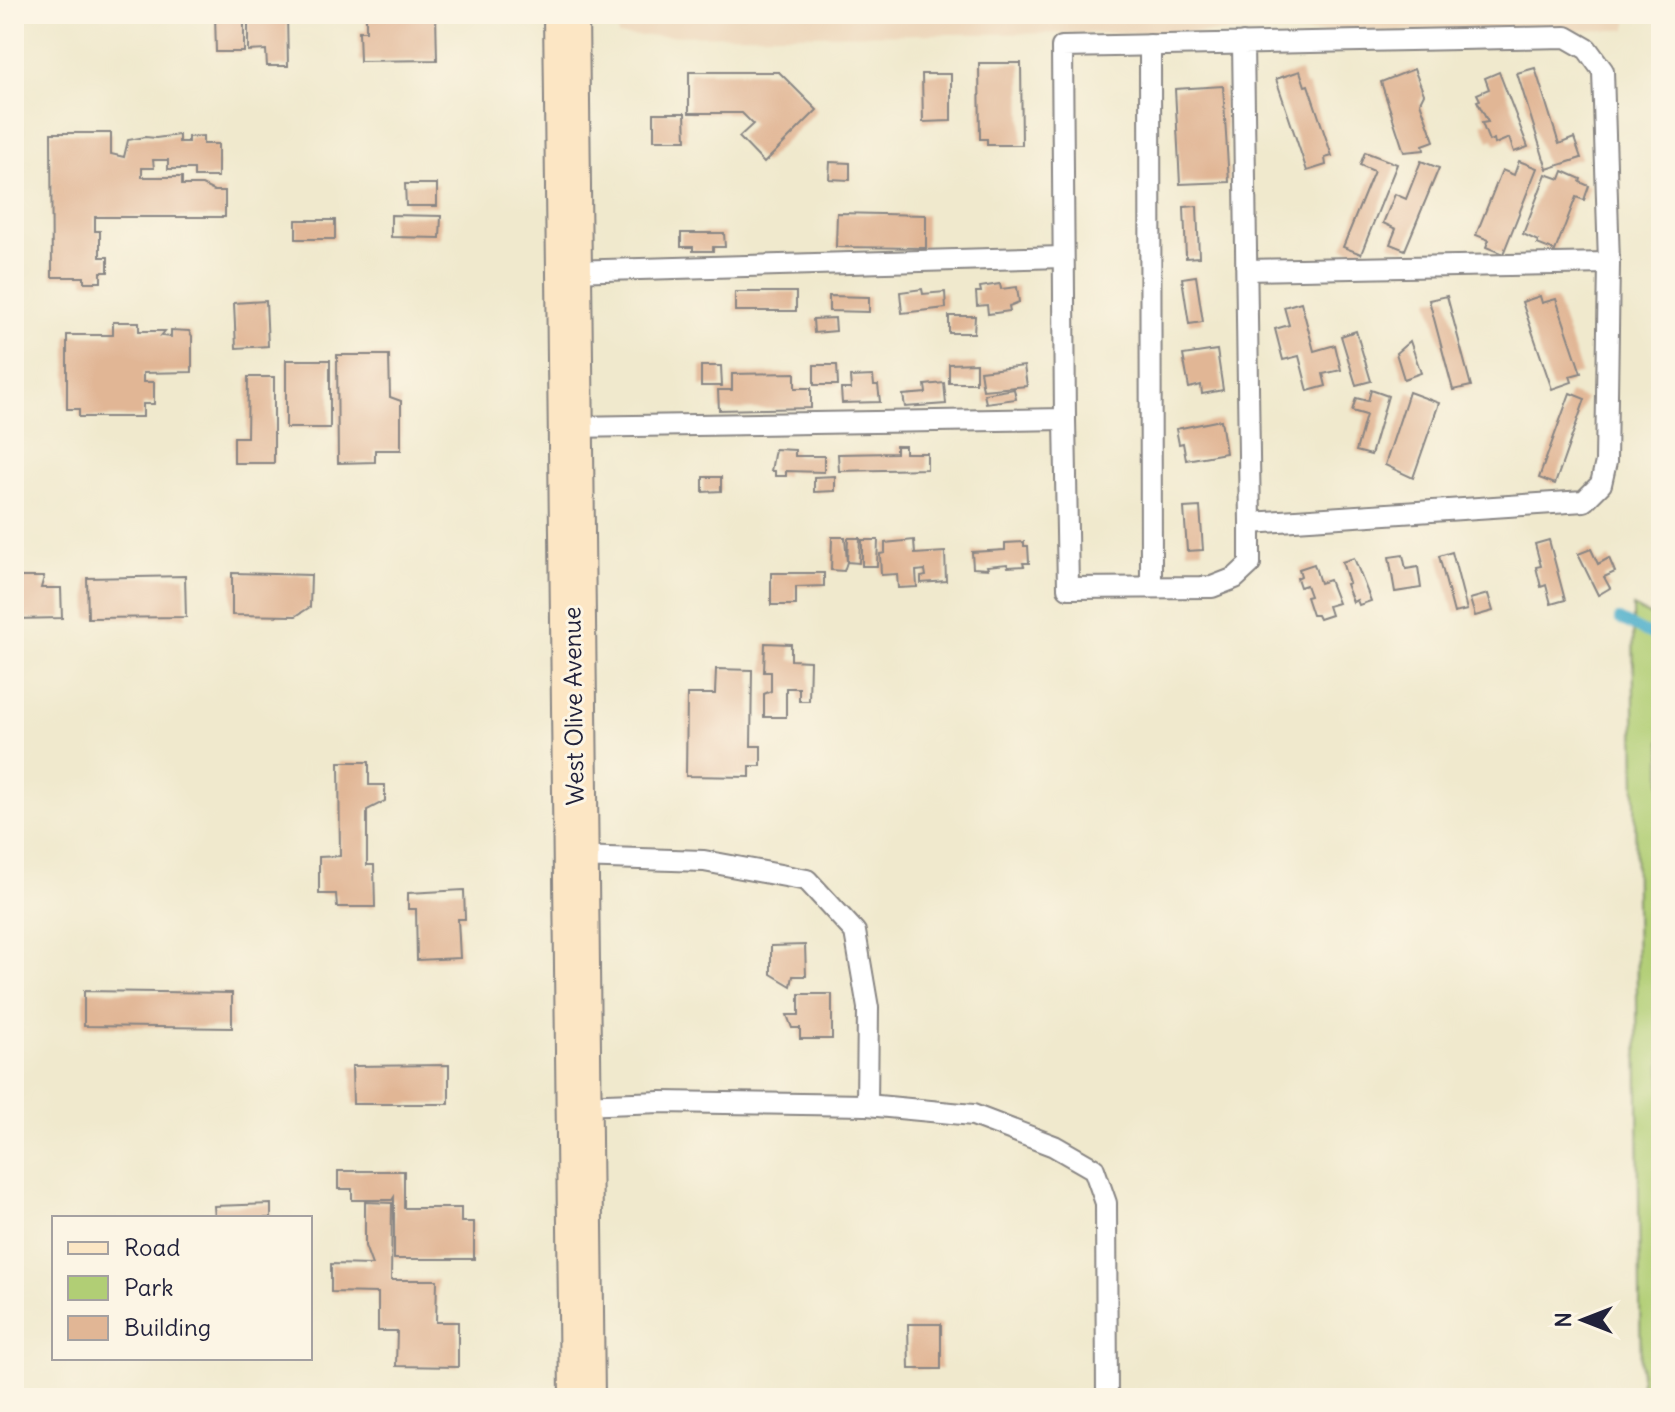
<svg xmlns="http://www.w3.org/2000/svg" width="1675" height="1412" font-family="Delius,sans-serif">
  <style>
    .built { fill: #edd7bb }
    .green { fill: #b1ce75; stroke: #6a7858; stroke-width: 2 }
    .lines { fill: none; stroke-linecap: round; stroke-linejoin: round }
    .stream { stroke: #4caecb; stroke-width: 10 }
    .building { fill: #e1b695 }
    .service-casing { stroke: #898684; stroke-width: 24 }
    .secondary-casing { stroke: #898684; stroke-width: 48 }
    .service { stroke: #fff; stroke-width: 20 }
    .secondary { stroke: #fce6c4; stroke-width: 44 }
    .labels { text-anchor: middle; stroke-width: 6; stroke-linejoin: round; paint-order: stroke }
    .street-label { font-size: 24px; fill: #22223b; stroke: #fcf5e5 }
  </style>
  <rect width="100%" height="100%" fill="#fcf5e5"/>
  <filter id="ink" filterUnits="userSpaceOnUse"><feTurbulence type="fractalNoise" baseFrequency=".0125" numOctaves="2"/><feDisplacementMap in="SourceGraphic" scale="16" xChannelSelector="R" yChannelSelector="G"/><feConvolveMatrix kernelMatrix="1 2 1 2 8 2 1 2 1" color-interpolation-filters="sRGB"/></filter>
  <filter id="wash" filterUnits="userSpaceOnUse"><feTurbulence type="fractalNoise" baseFrequency=".006" numOctaves="4" result="noise"/><feDisplacementMap in="SourceGraphic" scale="32" xChannelSelector="R" yChannelSelector="G"/><feGaussianBlur stdDeviation="1.8" result="paint"/><feColorMatrix in="noise" values="0 0 0 0 0 0 0 0 0 0 0 0 0 0 0 0 0 1.4 0 .05"/><feComposite in="paint" operator="in"/></filter>
  <g filter="url(#wash)">
    <rect width="100%" height="100%" fill="#f0e9cd"/>
    <!-- built -->
    <polygon class="built" points="618,14 1627,14 1627,30 618,36"/>
    <!-- green -->
    <polygon class="green" points="1633,607 1661,621 1661,1398 1641,1398"/>
    <g class="lines">
      <!-- stream -->
      <polyline class="stream" points="1619,619 1661,640"/>
    </g>
    <g id="blocks">
      <!-- building -->
      <g class="building">
        <polygon points="215,14 244,14 244,52 216,52"/>
        <polygon points="248,14 287,14 288,66 267,66 266,50 248,51"/>
        <polygon points="366,14 436,14 437,60 360,61 359,31 366,31"/>
        <polygon points="979,63 1021,63 1022,145 987,145 987,139 980,139"/>
        <polygon points="1535,68 1559,144 1574,138 1581,158 1547,169 1517,73"/>
        <polygon points="1414,69 1424,94 1420,102 1434,141 1423,145 1424,150 1404,152 1381,82"/>
        <polygon points="1300,71 1305,86 1308,85 1332,156 1325,158 1326,165 1307,171 1276,79"/>
        <polygon points="689,72 779,72 817,110 764,163 739,137 753,124 742,113 689,113"/>
        <polygon points="1499,72 1528,147 1514,152 1509,138 1495,144 1494,139 1489,141 1482,123 1488,122 1477,101 1480,100 1477,94 1489,89 1485,78"/>
        <polygon points="922,74 951,74 951,121 923,122"/>
        <polygon points="1223,86 1229,182 1180,184 1175,89"/>
        <polygon points="654,113 685,113 686,140 654,140"/>
        <polygon points="51,133 111,133 111,154 124,157 128,140 145,137 156,138 179,135 179,142 188,142 188,137 203,136 203,144 218,144 218,177 194,177 194,169 168,169 168,160 153,160 154,168 142,168 142,177 182,177 182,185 202,185 214,191 225,191 225,217 95,217 95,231 100,231 100,257 108,257 108,272 101,272 101,282 84,282 84,277 52,277"/>
        <polygon points="1365,152 1397,164 1361,254 1343,247 1374,171 1360,165"/>
        <polygon points="1421,161 1439,168 1405,250 1390,244 1396,229 1383,223 1395,194 1406,199"/>
        <polygon points="1519,161 1537,168 1503,254 1486,247 1489,240 1476,235 1502,170 1514,175"/>
        <polygon points="830,162 850,163 850,180 829,179"/>
        <polygon points="1563,171 1581,179 1580,182 1589,186 1584,200 1576,197 1555,251 1537,244 1538,241 1523,234 1546,174 1560,179"/>
        <polygon points="405,184 437,184 437,206 406,206"/>
        <polygon points="1197,206 1199,257 1186,258 1184,207"/>
        <polygon points="837,213 926,215 926,248 836,247"/>
        <polygon points="391,215 441,216 440,238 391,237"/>
        <rect x="296" y="220" width="39" height="19"/>
        <polygon points="681,233 724,233 725,247 713,247 713,251 693,251 693,247 681,247"/>
        <polygon points="1196,276 1203,322 1189,324 1182,278"/>
        <polygon points="1000,284 1001,289 1017,287 1019,302 1009,306 1010,311 988,314 987,305 977,306 976,292 981,292 980,287"/>
        <polygon points="922,289 923,294 945,292 946,308 902,313 900,292"/>
        <rect x="735" y="292" width="61" height="19"/>
        <polygon points="829,296 869,297 869,312 829,311"/>
        <polygon points="1447,296 1471,386 1453,390 1429,300"/>
        <polygon points="1540,296 1542,303 1556,299 1581,373 1570,376 1572,382 1552,389 1522,302"/>
        <polygon points="266,301 268,346 236,348 234,303"/>
        <polygon points="1301,302 1314,351 1335,345 1341,370 1323,374 1326,386 1308,391 1299,356 1283,360 1275,329 1289,325 1284,307"/>
        <polygon points="949,316 975,316 974,333 949,333"/>
        <polygon points="835,318 836,331 814,333 813,319"/>
        <polygon points="113,322 139,322 139,331 165,331 161,336 171,337 171,330 189,331 192,336 192,372 143,373 143,382 154,382 154,404 143,404 143,417 79,417 79,409 67,409 67,335 113,335"/>
        <polygon points="1356,331 1371,381 1356,385 1341,336"/>
        <polygon points="1410,341 1421,373 1404,379 1396,353"/>
        <polygon points="1217,350 1223,390 1202,394 1201,385 1189,388 1183,355"/>
        <polygon points="337,355 389,355 390,397 401,401 401,450 375,450 375,462 338,463"/>
        <rect x="286" y="360" width="44" height="68"/>
        <polygon points="976,363 976,383 949,383 949,364"/>
        <polygon points="814,365 837,365 838,385 814,385"/>
        <polygon points="701,366 721,366 722,386 701,386"/>
        <polygon points="1024,366 1027,386 983,390 980,371"/>
        <polygon points="795,373 795,388 811,388 811,408 719,410 718,390 732,390 732,374"/>
        <polygon points="873,376 874,385 878,385 880,402 842,403 841,389 851,389 850,377"/>
        <polygon points="248,377 274,377 274,463 234,463 234,437 247,437"/>
        <polygon points="944,383 946,404 905,407 903,395 926,393 925,385"/>
        <polygon points="1014,389 1016,399 986,403 984,394"/>
        <polygon points="1371,390 1388,396 1371,455 1356,451 1366,415 1352,411 1356,398 1368,401"/>
        <polygon points="1409,392 1439,403 1413,478 1385,465"/>
        <polygon points="1570,393 1585,399 1555,484 1539,478"/>
        <polygon points="1221,420 1226,453 1186,460 1183,443 1179,444 1176,429"/>
        <polygon points="896,446 905,446 905,453 927,453 927,469 839,471 838,454 896,453"/>
        <polygon points="775,449 795,450 795,456 824,456 824,472 786,471 786,476 775,476 775,471 771,471"/>
        <polygon points="835,476 835,491 814,492 814,477"/>
        <polygon points="703,477 721,477 721,491 703,492"/>
        <polygon points="1200,507 1203,550 1187,551 1184,508"/>
        <polygon points="832,537 845,537 847,562 844,571 831,570"/>
        <polygon points="848,538 860,538 859,563 847,562"/>
        <polygon points="862,540 878,540 877,566 862,566"/>
        <polygon points="914,540 915,554 945,552 946,581 921,583 921,577 926,576 925,570 916,571 917,587 898,588 897,574 881,575 880,554 885,553 885,543"/>
        <polygon points="1549,540 1565,600 1551,604 1546,585 1541,587 1536,567 1541,566 1535,544"/>
        <polygon points="1024,542 1024,546 1028,546 1029,563 1023,563 1024,566 1008,567 1007,564 987,566 988,569 973,568 972,552 1005,550 1005,543"/>
        <polygon points="1591,549 1598,564 1609,558 1615,572 1604,577 1610,588 1598,595 1578,554"/>
        <polygon points="1452,552 1467,610 1454,613 1439,556"/>
        <polygon points="1403,555 1406,569 1418,567 1421,588 1395,592 1389,557"/>
        <polygon points="1354,558 1371,601 1359,605 1357,600 1353,602 1346,584 1349,583 1342,562"/>
        <polygon points="1314,564 1320,583 1329,580 1338,603 1328,606 1331,615 1319,619 1317,615 1312,615 1306,597 1310,596 1306,585 1300,587 1297,578 1301,576 1299,569"/>
        <polygon points="232,573 311,575 310,607 296,616 232,615"/>
        <polygon points="771,573 824,573 824,586 796,587 796,605 771,605"/>
        <polygon points="185,576 186,617 88,618 87,578"/>
        <polygon points="14,577 44,577 41,588 61,588 62,618 14,619"/>
        <polygon points="1488,594 1493,611 1475,616 1470,599"/>
        <polygon points="765,643 791,644 791,660 810,661 809,701 799,701 799,688 786,688 786,717 764,717 764,694 771,691 771,672 764,672"/>
        <polygon points="716,669 752,670 751,746 761,746 761,766 750,766 750,777 686,776 687,694 715,694"/>
        <polygon points="339,762 369,762 369,785 385,785 385,801 367,810 367,865 374,865 375,907 337,907 336,894 319,894 319,857 340,856"/>
        <polygon points="464,890 465,919 458,919 460,958 417,960 416,909 408,909 408,893"/>
        <polygon points="805,945 806,976 793,976 791,986 771,974 771,946"/>
        <polygon points="84,991 232,993 232,1028 84,1026"/>
        <polygon points="799,994 832,994 832,1039 800,1039 800,1028 792,1028 787,1015 799,1015"/>
        <polygon points="449,1065 449,1104 353,1104 352,1066"/>
        <polygon points="338,1171 404,1171 404,1208 461,1208 461,1222 474,1222 474,1259 394,1259 394,1197 392,1200 352,1200 352,1189 338,1189"/>
        <polygon points="365,1202 392,1203 391,1280 437,1280 436,1322 458,1322 458,1367 396,1366 397,1331 378,1331 378,1293 331,1292 331,1264 372,1265 365,1246"/>
        <polygon points="271,1204 271,1218 215,1218 214,1206"/>
        <polygon points="908,1324 941,1324 941,1369 909,1369"/>
      </g>
    </g>
  </g>
  <g filter="url(#ink)">
    <use href="#blocks" fill-opacity="0" stroke="#898684" stroke-width="2"/>
    <g class="lines">
      <defs>
        <g id="service">
          <polyline points="1150,45 1151,587"/>
          <polyline points="1247,270 1609,263"/>
          <polyline points="569,271 1063,257"/>
          <polyline points="1065,419 1068,588 1212,587 1235,578 1250,564 1250,523"/>
          <polyline points="571,427 1065,419 1062,47 1566,37 1587,49 1603,71 1609,263 1606,462 1601,484 1584,501 1250,523 1243,43"/>
          <polyline points="576,857 704,861 807,880 855,932 868,1008 867,1105"/>
          <polyline points="579,1105 661,1102 867,1105 973,1115 1054,1146 1094,1169 1106,1203 1107,1398"/>
        </g>
        <polyline id="secondary" points="566,14 582,1398"/>
      </defs>
      <!-- service casing -->
      <use href="#service" class="service-casing"/>
      <!-- secondary casing -->
      <use href="#secondary" class="secondary-casing"/>
      <!-- service -->
      <use href="#service" class="service"/>
      <!-- secondary -->
      <use href="#secondary" class="secondary"/>
    </g>
  </g>
  <g class="labels">
    <!-- street labels -->
    <g class="street-label">
      <text transform="translate(574 706) rotate(-91)" y="8">West Olive Avenue</text>
    </g>
  </g>
  <!-- margin -->
  <rect width="1675" height="1412" fill="none" stroke="#fcf5e5" stroke-width="48"/>
  <!-- legend -->
  <rect x="52" y="1216" width="260" height="144" fill="#fcf5e5" stroke="#a5a1a1" stroke-width="2"/>
  <rect x="68" y="1242" width="40" height="12" fill="#fce6c4" stroke="#a5a1a1" stroke-width="2"/>
  <text x="124" y="1256" font-size="24" fill="#22223b">Road</text>
  <rect x="68" y="1276" width="40" height="24" fill="#b1ce75" stroke="#a5a1a1" stroke-width="2"/>
  <text x="124" y="1296" font-size="24" fill="#22223b">Park</text>
  <rect x="68" y="1316" width="40" height="24" fill="#e1b695" stroke="#a5a1a1" stroke-width="2"/>
  <text x="124" y="1336" font-size="24" fill="#22223b">Building</text>
  <!-- north arrow -->
  <g transform="translate(1583 1320) rotate(270)" stroke="#fcf5e5" stroke-width="6" paint-order="stroke">
  <path d="M0-6L14 30L0 20L-14 30Z" fill="#22223b"/>
  <text y="-12" font-size="22" font-weight="bold" text-anchor="middle" fill="#22223b">N</text>
  </g>
</svg>
